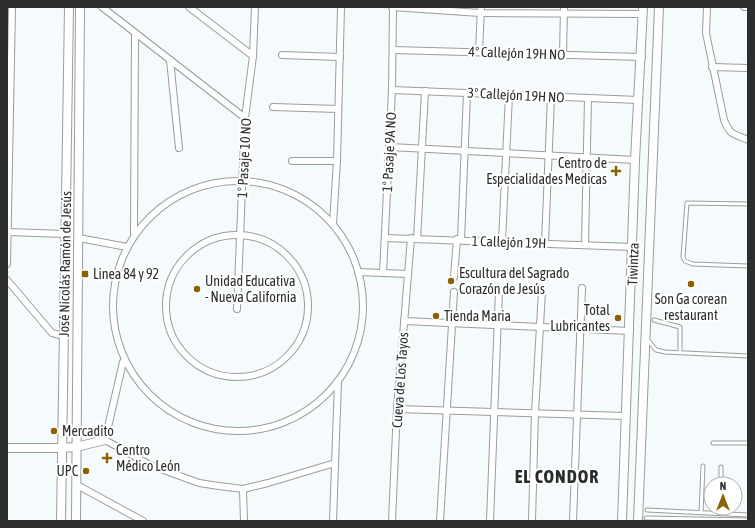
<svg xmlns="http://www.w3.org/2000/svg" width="755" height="528" font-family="'Asap Condensed',sans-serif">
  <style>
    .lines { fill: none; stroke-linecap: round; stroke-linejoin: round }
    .service-casing { stroke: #989d9e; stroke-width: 5 }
    .minor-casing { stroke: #989d9e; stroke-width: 8 }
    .tertiary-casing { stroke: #989d9e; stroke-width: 10 }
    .service { stroke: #fff; stroke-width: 3 }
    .minor { stroke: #fff; stroke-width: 6 }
    .tertiary { stroke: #fff; stroke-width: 8 }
    .poi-dot { fill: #8c6004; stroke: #fff; stroke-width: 1.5 }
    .labels { text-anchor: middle; stroke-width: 4; stroke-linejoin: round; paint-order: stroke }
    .street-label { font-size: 14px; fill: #2d2f2f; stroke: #fff }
    .poi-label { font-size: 14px; fill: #2d2f2f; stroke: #fff; text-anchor: start }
    .district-label { font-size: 18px; font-weight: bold; letter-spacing: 1px; fill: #282c2d; stroke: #fff }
  </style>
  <rect width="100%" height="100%" fill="#f5fbfc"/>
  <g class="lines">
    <defs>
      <g id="service">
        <polyline points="748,204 687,203 683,257 685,261 693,264 748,266"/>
        <polyline points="654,320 680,327 680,352"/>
        <polyline points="647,339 656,350 665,352 748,356"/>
        <polyline points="713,443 748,443"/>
        <polyline points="721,484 721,467"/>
        <polyline points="647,510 748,515"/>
        <polyline points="701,513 703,466"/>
        <polyline points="721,514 721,508"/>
        <polyline points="646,518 748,520"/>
      </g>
      <g id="minor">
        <polyline points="102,7 245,118"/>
        <polyline points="189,7 253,56"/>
        <polyline points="392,7 480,13 643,14"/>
        <path d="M707,7L706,33L724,120C731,137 734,133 748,140"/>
        <polyline points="744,7 748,7"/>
        <polyline points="393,50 642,57"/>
        <polyline points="479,52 481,7"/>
        <polyline points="282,55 340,57"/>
        <polyline points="563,55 564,7"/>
        <polyline points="170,60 179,148"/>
        <polyline points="712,67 748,68"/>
        <polyline points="392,90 639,100"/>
        <polyline points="273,107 338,109"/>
        <polyline points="390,147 635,160"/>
        <polyline points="292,161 337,161"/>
        <circle cx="238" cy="306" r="125"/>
        <polyline points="333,224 337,161 341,7"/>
        <polyline points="8,232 65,234"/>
        <polyline points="134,233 135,33"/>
        <circle cx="237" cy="306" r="71"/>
        <polyline points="79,238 127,247"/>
        <polyline points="385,238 633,247"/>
        <polyline points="417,239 425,91"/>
        <polyline points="461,240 467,93"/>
        <polyline points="502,241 509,95"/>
        <polyline points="545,243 551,97"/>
        <polyline points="585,245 588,98"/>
        <polyline points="7,264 12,7"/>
        <polyline points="358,272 383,273 392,90 393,7"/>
        <polyline points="383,273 408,274"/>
        <polyline points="454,277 457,239"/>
        <polyline points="7,280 52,333 64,336"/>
        <polyline points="237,309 245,118 253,56 255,7"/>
        <polyline points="404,321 630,331"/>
        <polyline points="123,362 105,440 150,465 199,483 219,486 243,489 268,483 335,463"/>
        <polyline points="397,409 626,416"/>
        <polyline points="77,485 143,521"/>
        <polyline points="243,489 244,521"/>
        <polyline points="333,521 338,381"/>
        <polyline points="392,521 397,409 411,238"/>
        <polyline points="440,521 454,292"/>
        <polyline points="490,521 499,290"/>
        <polyline points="532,521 535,413 542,291"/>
        <polyline points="573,521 582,288"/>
      </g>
      <g id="tertiary">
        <polyline points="7,448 61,448 76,447 105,440"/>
        <polyline points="61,521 69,7"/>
        <polyline points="76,521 80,7"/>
        <polyline points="622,521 635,160 643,7"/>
        <polyline points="638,521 659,7"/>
      </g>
    </defs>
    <!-- service casing -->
    <use href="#service" class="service-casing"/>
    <!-- minor casing -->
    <use href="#minor" class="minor-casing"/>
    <!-- tertiary casing -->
    <use href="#tertiary" class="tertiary-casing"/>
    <!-- service -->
    <use href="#service" class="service"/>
    <!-- minor -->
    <use href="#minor" class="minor"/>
    <!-- tertiary -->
    <use href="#tertiary" class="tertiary"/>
  </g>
  <!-- markers -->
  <g class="poi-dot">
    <path d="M614 165h4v4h4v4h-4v4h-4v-4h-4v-4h4z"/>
    <rect x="81" y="270" width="8" height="8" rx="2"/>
    <circle cx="451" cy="281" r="4"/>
    <circle cx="691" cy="284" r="4"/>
    <circle cx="197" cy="289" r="4"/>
    <circle cx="436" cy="316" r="4"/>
    <circle cx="618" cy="318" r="4"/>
    <circle cx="54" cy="431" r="4"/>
    <path d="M105 452h4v4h4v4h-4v4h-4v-4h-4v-4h4z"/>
    <circle cx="86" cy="471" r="4"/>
  </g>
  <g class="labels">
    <!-- street labels -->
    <g class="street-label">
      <text transform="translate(517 53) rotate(2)" y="5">4° Callejón 19H NO</text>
      <text transform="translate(516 95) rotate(3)" y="5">3° Callejón 19H NO</text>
      <text transform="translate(389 152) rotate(-87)" y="5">1º Pasaje 9A NO</text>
      <text transform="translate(244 158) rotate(-87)" y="5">1° Pasaje 10 NO</text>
      <text transform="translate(509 242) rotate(2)" y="5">1 Callejón 19H</text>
      <text transform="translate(65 264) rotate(-89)" y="5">José Nicolás Ramón de Jesús</text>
      <text transform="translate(633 264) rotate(-88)" y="5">Tiwintza</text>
      <text transform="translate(400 380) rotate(-86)" y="5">Cueva de Los Tayos</text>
    </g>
    <!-- poi labels -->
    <g class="poi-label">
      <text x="607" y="168" text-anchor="end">Centro de<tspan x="607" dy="16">Especialidades Medicas</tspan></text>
      <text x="459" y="278">Escultura del Sagrado<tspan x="459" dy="16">Corazón de Jesús</tspan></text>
      <text x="93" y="279">Linea 84 y 92</text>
      <text x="205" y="286">Unidad Educativa<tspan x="205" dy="16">- Nueva California</tspan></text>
      <text x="691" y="304" text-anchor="middle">Son Ga corean<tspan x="691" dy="16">restaurant</tspan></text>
      <text x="610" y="315" text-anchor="end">Total<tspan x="610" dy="16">Lubricantes</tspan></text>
      <text x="444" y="321">Tienda Maria</text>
      <text x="62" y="436">Mercadito</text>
      <text x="116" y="455">Centro<tspan x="116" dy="16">Médico León</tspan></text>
      <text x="78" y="476" text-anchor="end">UPC</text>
    </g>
    <!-- district labels -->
    <g class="district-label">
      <text x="557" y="483">EL CONDOR</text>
    </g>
  </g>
  <!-- border -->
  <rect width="755" height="528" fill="none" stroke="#2d2f2f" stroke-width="16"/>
  <!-- north arrow -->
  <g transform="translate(723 496)"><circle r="19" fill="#ffffff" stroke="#abacac"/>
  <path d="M0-3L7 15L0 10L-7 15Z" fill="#8c6004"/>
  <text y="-6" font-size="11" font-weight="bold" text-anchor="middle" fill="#2d2f2f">N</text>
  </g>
</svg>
